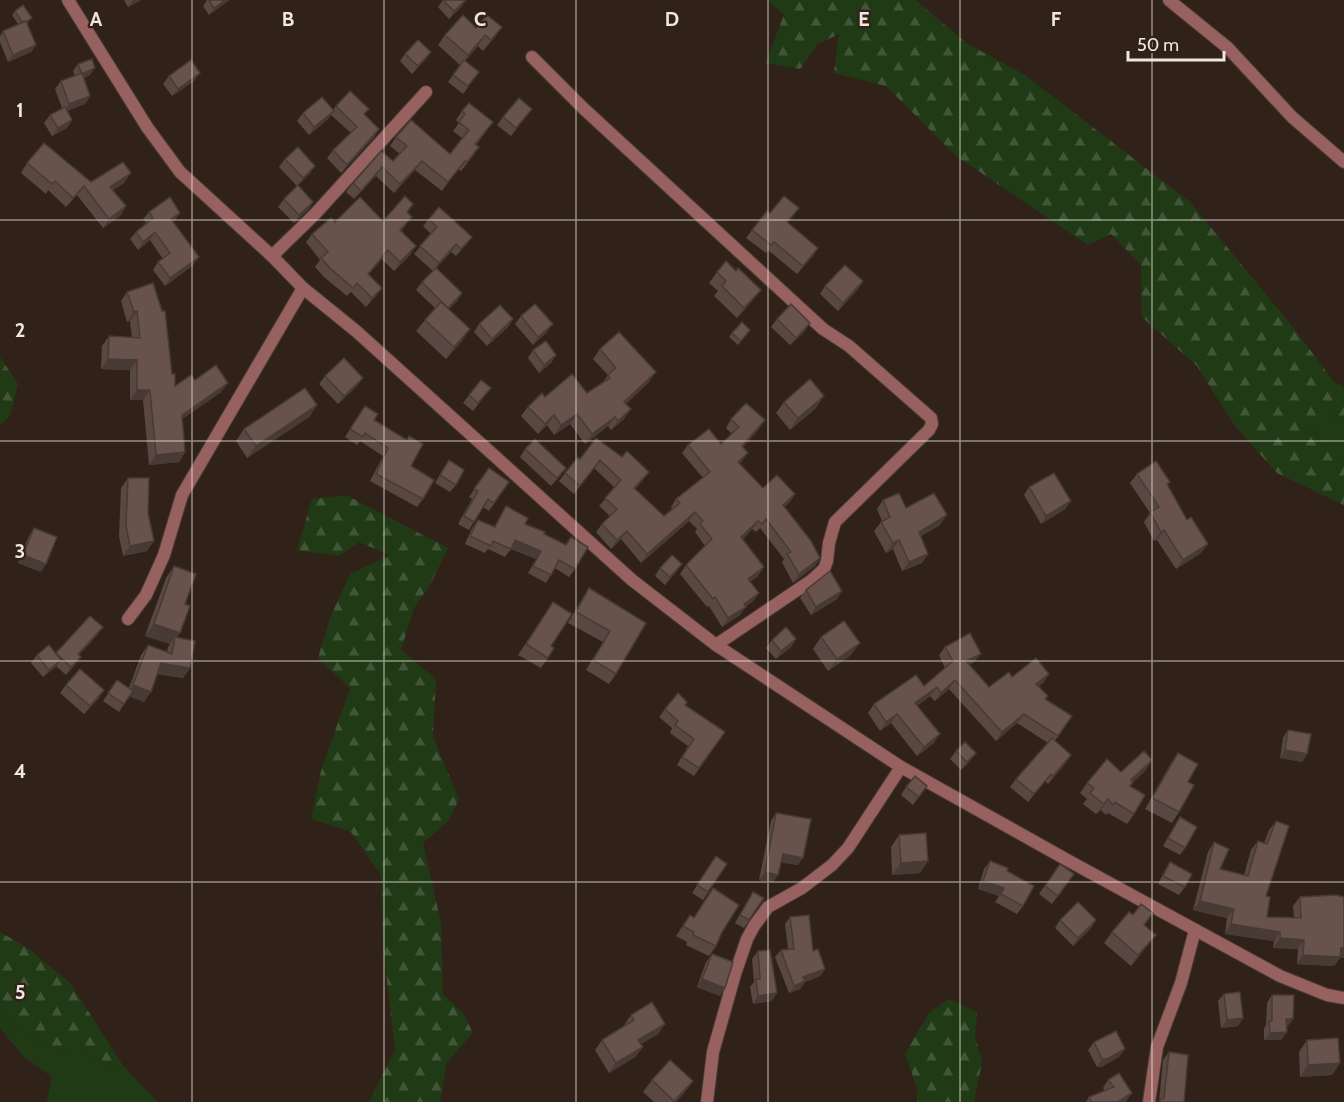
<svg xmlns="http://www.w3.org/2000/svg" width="1344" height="1102" font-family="Cabin,sans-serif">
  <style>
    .grass { fill: #203a16 }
    .forest { fill: url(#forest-firs) }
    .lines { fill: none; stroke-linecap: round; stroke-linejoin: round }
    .minor-casing { stroke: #4c3d35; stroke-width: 14 }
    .tertiary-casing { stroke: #4c3d35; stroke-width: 14 }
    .minor { stroke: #976160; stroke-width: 12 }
    .tertiary { stroke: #976160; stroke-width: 12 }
    .wall { fill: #594741 }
    .shaded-wall { fill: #483a35 }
    .building { fill: #67534c; stroke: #483a35; stroke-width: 1.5 }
    .grid { fill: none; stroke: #f1e6e0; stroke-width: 1.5; stroke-opacity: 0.55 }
    .grid-label { font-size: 20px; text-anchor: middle; font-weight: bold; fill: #f1e6e0; stroke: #312219; stroke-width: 4.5; stroke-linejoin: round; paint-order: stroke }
  </style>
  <defs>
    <pattern id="forest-firs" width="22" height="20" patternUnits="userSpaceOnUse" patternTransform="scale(1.5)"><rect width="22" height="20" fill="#203a16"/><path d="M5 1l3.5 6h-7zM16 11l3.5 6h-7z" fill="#415638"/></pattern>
  </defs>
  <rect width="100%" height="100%" fill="#312219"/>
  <!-- grass -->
  <g class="grass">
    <polygon points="1335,415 1344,419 1344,462 1328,452 1310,425"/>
    <polygon points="0,1012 16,1028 45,1045 88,1056 112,1068 124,1067 158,1102 48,1102 47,1100 52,1077 24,1057 0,1028"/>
  </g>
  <!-- forest -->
  <g class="forest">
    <polygon points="766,0 916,0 966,43 1025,75 1190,202 1292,326 1335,383 1344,387 1344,419 1335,415 1310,426 1328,452 1344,462 1344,505 1277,473 1235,426 1197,366 1142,317 1141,265 1111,234 1088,245 956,156 886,86 834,73 839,34 818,44 800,69 766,63 784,14"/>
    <polygon points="0,357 18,384 10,416 0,425"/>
    <polygon points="346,495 448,548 431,583 414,608 401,650 436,679 433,737 459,799 449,820 423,843 441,923 443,994 463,1013 473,1033 447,1062 440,1102 369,1102 395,1050 383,947 381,875 351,832 311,819 321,771 350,688 318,658 330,618 350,574 390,555 359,542 339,556 297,550 312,499"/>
    <polygon points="0,932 29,949 70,983 124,1067 112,1068 88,1056 45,1045 16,1028 0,1012"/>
    <polygon points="949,999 977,1012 975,1036 982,1062 974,1102 917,1102 917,1088 905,1054 929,1013"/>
  </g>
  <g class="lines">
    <defs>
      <g id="minor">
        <polyline points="1169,0 1228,48 1292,117 1344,162"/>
        <polyline points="532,57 583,108 823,329 849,346 931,418 932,424 929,430 835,522 829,543 827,561 824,569 812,580 716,645"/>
        <polyline points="272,256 315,214 426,92"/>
        <polyline points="128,619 146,595 164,555 182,495 303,288"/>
        <polyline points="707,1102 713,1052 735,974 747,939 754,926 768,907 802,888 832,865 848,848 901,767"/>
        <polyline points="1149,1102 1157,1047 1181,983 1195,930"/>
      </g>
      <polyline id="tertiary" points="68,0 147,127 180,172 272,256 303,288 356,331 632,580 716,645 901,767 1069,861 1280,976 1327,995 1344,998"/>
    </defs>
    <!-- minor casing -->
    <use href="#minor" class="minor-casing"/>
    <!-- tertiary casing -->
    <use href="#tertiary" class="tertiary-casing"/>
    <!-- minor -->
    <use href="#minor" class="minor"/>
    <!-- tertiary -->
    <use href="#tertiary" class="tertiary"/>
  </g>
  <!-- wall -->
  <g class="wall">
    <polygon points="124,0 141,0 128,7"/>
    <polygon points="207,0 229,0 209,15 203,6"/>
    <polygon points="443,0 466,0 461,7 449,19 438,7"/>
    <polygon points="15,11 29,22 27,23 36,45 31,52 8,62 0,42 0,36 3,31 18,24 12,15"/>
    <polygon points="502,27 494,38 483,51 478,46 465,61 479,72 463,94 448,82 460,65 438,45 445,35 476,28"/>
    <polygon points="431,52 425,60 412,74 400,61 405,54"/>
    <polygon points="78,64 90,75 84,78 90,96 85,104 67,111 72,120 67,128 52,136 44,123 50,115 62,108 55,89 61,81 75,76 73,71"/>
    <polygon points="169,76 194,81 172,96 163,84"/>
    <polygon points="336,106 365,115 379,129 374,137 341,173 327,158 333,150 351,133 331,115 328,119 309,135 297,121 303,113 333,110"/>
    <polygon points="532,109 511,136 497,125 503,117"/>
    <polygon points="462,111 493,122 476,145 479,147 473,156 461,171 458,169 442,191 415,170 394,193 376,176 354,199 346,192 353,183 393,161 400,154 390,146 396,137 450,154 462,138 453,131 459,123 456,120"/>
    <polygon points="285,159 315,166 310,173 298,185 313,202 308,210 294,223 278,207 284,199 297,186 279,167"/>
    <polygon points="27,163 91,182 124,183 113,190 126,206 120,216 103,228 77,195 66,207 48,190 46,194 21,173"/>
    <polygon points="799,208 788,223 813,256 797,274 768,250 766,253 746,238 752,230 770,213"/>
    <polygon points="149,212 180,213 173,222 193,265 165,286 153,270 158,262 163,259 150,240 138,250 130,239 136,232 146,223 143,219"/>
    <polygon points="407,213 406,225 401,231 410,255 394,271 382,259 369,274 382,288 376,296 366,307 351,292 347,296 324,277 315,267 320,260 306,242 312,234 335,222 383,221"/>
    <polygon points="429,219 472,237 467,244 456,256 451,252 436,268 462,293 457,301 448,309 462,341 446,359 416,331 425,320 435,308 416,290 422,282 433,271 414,254 431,234 423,226"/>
    <polygon points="717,272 753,300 737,318 714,296 718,291 709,283"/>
    <polygon points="863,281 858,289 838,311 820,294 825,286"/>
    <polygon points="127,292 172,374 175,386 195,380 221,392 182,419 185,452 179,462 149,465 143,400 130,400 130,370 101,369 102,346 109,336 132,337 130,321 127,322 121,301"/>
    <polygon points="521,316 547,332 533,345 515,324"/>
    <polygon points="513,319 508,327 487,346 474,332 479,324"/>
    <polygon points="777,319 805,331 790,345 771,327"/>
    <polygon points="750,330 738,345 729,337 732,333"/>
    <polygon points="600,349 649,382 626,404 624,419 611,430 608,426 585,444 570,424 554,435 547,425 538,434 521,416 528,407 545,397 587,393 603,382 608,375 593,359"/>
    <polygon points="533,350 556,355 551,363 539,373 528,358"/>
    <polygon points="325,376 357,386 338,404 319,384"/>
    <polygon points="491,388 473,411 463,403 469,395"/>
    <polygon points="784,402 816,408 790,430 776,413"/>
    <polygon points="317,405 309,417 247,458 236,441 244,429"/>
    <polygon points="365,406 374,420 411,466 423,499 417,507 370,481 383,456 360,441 357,445 345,437"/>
    <polygon points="731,419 759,429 743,447 742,461 739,464 763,488 795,494 789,503 784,507 820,558 815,566 793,583 782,562 784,559 760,528 756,532 752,529 743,539 758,576 750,582 759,593 753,601 746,606 740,615 722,627 709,606 707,607 680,574 686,565 705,546 695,532 697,529 689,521 641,563 621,539 611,549 596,532 602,524 610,516 599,506 615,488 594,468 574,494 559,481 565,473 580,459 622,457 649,472 643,480 635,489 664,516 672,509 671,507 676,499 703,478 682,453 688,445 721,444 732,434 726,428"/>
    <polygon points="525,449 561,475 551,486 520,457"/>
    <polygon points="449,460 456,485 450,492 435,483"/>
    <polygon points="489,468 509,482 489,511 483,507 469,530 458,524 472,499 469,497"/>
    <polygon points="1137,474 1168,486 1201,553 1176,569 1157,540 1154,541 1144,522 1150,513 1130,483"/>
    <polygon points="128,478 147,551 123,556 119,536 121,488"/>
    <polygon points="1029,487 1071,501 1065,509 1041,524 1024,495"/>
    <polygon points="883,500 906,508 940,525 921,536 928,554 922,563 902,571 893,549 886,553 874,531 882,521 877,509"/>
    <polygon points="506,506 525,524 565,545 571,537 575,569 569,577 555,568 546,583 528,573 536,559 511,549 505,557 488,549 485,553 465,544 472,528 478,520 494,527"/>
    <polygon points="34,528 41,572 18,563 29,536"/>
    <polygon points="682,564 676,572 665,585 655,576 660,568"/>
    <polygon points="174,566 185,604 177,638 190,668 183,678 157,674 144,702 129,696 119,712 103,701 117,680 129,688 141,655 148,645 167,652 168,647 170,644 145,636 166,578"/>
    <polygon points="589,588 646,623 616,674 609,684 586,670 603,642 568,623 582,599"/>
    <polygon points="806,590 837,599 811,615 800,598"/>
    <polygon points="553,602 551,646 548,658 541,668 518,655"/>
    <polygon points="103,627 97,635 79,655 75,665 66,675 56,666 43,677 31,663 37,655 56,654"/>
    <polygon points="821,637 851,655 828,671 813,649"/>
    <polygon points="796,639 791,647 776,659 766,648 772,640"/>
    <polygon points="945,647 974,662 969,665 989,687 1012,677 1049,674 1043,683 1039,686 1046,700 1072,716 1055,741 1066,763 1048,784 1045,781 1028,802 1010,787 1016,779 1048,743 1017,723 996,741 949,689 935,701 930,696 917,706 934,743 917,756 891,723 880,731 868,713 874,704 924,686 945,668 939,655"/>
    <polygon points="66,685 99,698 84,714 60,693"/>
    <polygon points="685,705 725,732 694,776 677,765 688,746 670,733 672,728 659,717 665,709"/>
    <polygon points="1288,730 1307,754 1302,762 1280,758 1283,738"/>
    <polygon points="956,751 976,753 970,761 961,770 950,759"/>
    <polygon points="1178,753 1188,782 1179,812 1172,823 1145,809 1171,763"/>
    <polygon points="1152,760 1145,771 1133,782 1130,786 1134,814 1127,824 1108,813 1106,815 1101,810 1096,814 1083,804 1087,799 1080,793 1087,783 1121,772"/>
    <polygon points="927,786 913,805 901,795 906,787"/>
    <polygon points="776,813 798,865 781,862 778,875 773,882 759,880 771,821"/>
    <polygon points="1180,817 1185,848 1180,855 1163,846"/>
    <polygon points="1276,821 1266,896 1267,917 1294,918 1293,906 1300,897 1344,897 1344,958 1340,958 1334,966 1297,964 1298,949 1273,948 1274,941 1225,934 1227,918 1193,910 1208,852 1214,842 1220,869 1244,875 1251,850 1258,841 1264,843 1269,830"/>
    <polygon points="899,835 928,861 920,873 892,875 891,847"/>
    <polygon points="716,856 727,864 703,900 692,893"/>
    <polygon points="990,861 1007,871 1023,906 1017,914 995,902 999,896 978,889 984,869"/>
    <polygon points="1170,862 1185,887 1179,895 1158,884 1165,870"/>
    <polygon points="1060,864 1074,874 1052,904 1039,894"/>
    <polygon points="753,892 764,898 744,928 735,923"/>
    <polygon points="690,915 722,932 716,946 709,956 686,945 687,942 676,936"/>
    <polygon points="790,917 813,951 825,969 820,976 805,982 800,989 789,993 775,957 781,950 788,949 785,924"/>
    <polygon points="1060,920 1096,920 1091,928 1073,946 1055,928"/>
    <polygon points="1145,925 1156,935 1148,945 1131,966 1104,943 1112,932"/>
    <polygon points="758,951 772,1001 753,1004 750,987 754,982 752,959"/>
    <polygon points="712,954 720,996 697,987 706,962"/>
    <polygon points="1224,994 1243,1018 1238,1026 1221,1028 1218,1001"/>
    <polygon points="1272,995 1293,1019 1287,1027 1281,1040 1264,1040 1264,1029 1266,1025 1267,1003"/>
    <polygon points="631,1015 658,1034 641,1044 643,1047 635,1057 609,1073 595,1050 602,1040 624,1026 624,1025"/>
    <polygon points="1307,1040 1340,1063 1332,1075 1300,1077 1299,1052"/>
    <polygon points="1094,1042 1119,1057 1101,1067 1097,1067 1088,1050"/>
    <polygon points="1169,1052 1184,1102 1159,1102 1163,1060"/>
    <polygon points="652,1080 693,1081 685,1092 676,1102 654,1102 643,1092"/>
    <polygon points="1108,1080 1132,1093 1126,1101 1124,1102 1086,1102 1089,1097 1105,1091 1103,1088"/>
  </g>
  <!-- shaded-wall -->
  <g class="shaded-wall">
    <polygon points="133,0 141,0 128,7"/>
    <polygon points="225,0 229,0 209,15 214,8"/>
    <polygon points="466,0 461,7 449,19 454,11"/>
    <polygon points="502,27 494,38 483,51 491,40"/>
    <polygon points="485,35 478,46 461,66 468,55"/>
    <polygon points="36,45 31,52 8,62 13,55"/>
    <polygon points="431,52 425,60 412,74 418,66"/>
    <polygon points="95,68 90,75 77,81 82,74"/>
    <polygon points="200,73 194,81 172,96 178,89"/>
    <polygon points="90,96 85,104 64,112 69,104"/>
    <polygon points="334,111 328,119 309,135 314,127"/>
    <polygon points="72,120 67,128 52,136 58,128"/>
    <polygon points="379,129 374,137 341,173 347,165"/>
    <polygon points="422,161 415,170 394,193 400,184"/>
    <polygon points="315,166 310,173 297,186 303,178"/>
    <polygon points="382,167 376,176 354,199"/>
    <polygon points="131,173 124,183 104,196 110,187"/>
    <polygon points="84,186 77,195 66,207 73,198"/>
    <polygon points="313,202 308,210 294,223 299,215"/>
    <polygon points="126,206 120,216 103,228 109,219"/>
    <polygon points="180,213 175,220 166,227 171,219"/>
    <polygon points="155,232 150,240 138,250 143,242"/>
    <polygon points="472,237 467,244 456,256 461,249"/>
    <polygon points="456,244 451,252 433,271 439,263"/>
    <polygon points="416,246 410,255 394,271 400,262"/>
    <polygon points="818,248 813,256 797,274 803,266"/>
    <polygon points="388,250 382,259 362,282 368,274"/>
    <polygon points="199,257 193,265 165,286 170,278"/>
    <polygon points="863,281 858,289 838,311 843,303"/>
    <polygon points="382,288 376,296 366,307 372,298"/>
    <polygon points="761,290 753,300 737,318 744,308"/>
    <polygon points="462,293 457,301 443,315 448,308"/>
    <polygon points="137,311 130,321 127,322 134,312"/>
    <polygon points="513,319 508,327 487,346 492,339"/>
    <polygon points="810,323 805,331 790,345 796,338"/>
    <polygon points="553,324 547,332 533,345 538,337"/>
    <polygon points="470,329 462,341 446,359 454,347"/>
    <polygon points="556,355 551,363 539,373 544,365"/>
    <polygon points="108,359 137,360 130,370 101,369"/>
    <polygon points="656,372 649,382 618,411 624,402"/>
    <polygon points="363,378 357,386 338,404 344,396"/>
    <polygon points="228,383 221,392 175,424 182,415"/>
    <polygon points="137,390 150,390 143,400 130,400"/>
    <polygon points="824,396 816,408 790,430 798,418"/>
    <polygon points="317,405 309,417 247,458 256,446"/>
    <polygon points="631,409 624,419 611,430 618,421"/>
    <polygon points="577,414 570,424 554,435 561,425"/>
    <polygon points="554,415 547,425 538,434 545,424"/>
    <polygon points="615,417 608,426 585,444 592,434"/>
    <polygon points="765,420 759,429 736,454 742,446"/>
    <polygon points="185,452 179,462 149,465 156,455"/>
    <polygon points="748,453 742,461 732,470 738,462"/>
    <polygon points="566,468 561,475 551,486 557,478"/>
    <polygon points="649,472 643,480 628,496 634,488"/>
    <polygon points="795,494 789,503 777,514 783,505"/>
    <polygon points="1071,501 1065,509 1041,524 1046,516"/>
    <polygon points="695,512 689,521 641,563 647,554"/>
    <polygon points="947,515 940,525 912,541 919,532"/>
    <polygon points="758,521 752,529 736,545 741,537"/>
    <polygon points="1164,530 1157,540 1154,541 1161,532"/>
    <polygon points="627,531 621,539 611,549 617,540"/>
    <polygon points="515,540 541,551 536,559 510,548"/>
    <polygon points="899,540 893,549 886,553 893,543"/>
    <polygon points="154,541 147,551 123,556 130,546"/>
    <polygon points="1208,544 1201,553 1176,569 1183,560"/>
    <polygon points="928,554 922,563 902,571 909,562"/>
    <polygon points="23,555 46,564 41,572 18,563"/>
    <polygon points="820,558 815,566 793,583 799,574"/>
    <polygon points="682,564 676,572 665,585 670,577"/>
    <polygon points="764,567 758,576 743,587 748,579"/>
    <polygon points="842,591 837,599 811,615 816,607"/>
    <polygon points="759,593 753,601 743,609 746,607 740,615 722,627 728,618 744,604"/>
    <polygon points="154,624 180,633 174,642 175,637 170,644 145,636"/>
    <polygon points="103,627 97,635 73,662 78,654"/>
    <polygon points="796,639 791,647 776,659 781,651"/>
    <polygon points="860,643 851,655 828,671 837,659"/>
    <polygon points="981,654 974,662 960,670 966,661"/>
    <polygon points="81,657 75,665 66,675 71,667"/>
    <polygon points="61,660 55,668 43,677 49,670"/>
    <polygon points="161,663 190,668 183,678 154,673"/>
    <polygon points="1049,674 1043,683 1030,693 1036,684"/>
    <polygon points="955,680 949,689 935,701 941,693"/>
    <polygon points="133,685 151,692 144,702 126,695"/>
    <polygon points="937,687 930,696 908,712 915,703"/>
    <polygon points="104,690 99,698 84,714 90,706"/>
    <polygon points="897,714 891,723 880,731 886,722"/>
    <polygon points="1024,714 1017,723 996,741 1002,732"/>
    <polygon points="940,734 934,743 917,756 924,747"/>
    <polygon points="1285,750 1307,754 1302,762 1280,758"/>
    <polygon points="976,753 970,761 961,770 967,762"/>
    <polygon points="1071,755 1066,763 1048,784 1053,776"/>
    <polygon points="1152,760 1145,771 1124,791 1131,780"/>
    <polygon points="1108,799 1101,810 1096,814"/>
    <polygon points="783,854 803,858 798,865 777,862"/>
    <polygon points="928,861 920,873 892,875 901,863"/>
    <polygon points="765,872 778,875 773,882 759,880"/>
    <polygon points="983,881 1004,888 999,896 978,889"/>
    <polygon points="1200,901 1234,909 1227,918 1193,910"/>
    <polygon points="1096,920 1091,928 1073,946 1078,938"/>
    <polygon points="1231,924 1280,932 1274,941 1225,934"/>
    <polygon points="1156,935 1148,945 1131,966 1138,955"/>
    <polygon points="1280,938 1304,940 1298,949 1273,948"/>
    <polygon points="1341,948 1344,948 1344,958 1340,958 1334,966 1297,964 1303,955"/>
    <polygon points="825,969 820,976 805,982 800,989 789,993 794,986 803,977"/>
    <polygon points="702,979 725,988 720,996 697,987"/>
    <polygon points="777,993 772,1001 753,1004 758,996"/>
    <polygon points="1243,1018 1238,1026 1221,1028 1227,1020"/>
    <polygon points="1286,1019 1293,1019 1287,1027 1281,1027"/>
    <polygon points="665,1024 658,1034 631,1050 638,1040"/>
    <polygon points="1287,1032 1281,1040 1264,1040 1270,1033"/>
    <polygon points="643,1047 635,1057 609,1073 616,1063"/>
    <polygon points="1125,1049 1119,1057 1101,1067 1097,1067 1102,1059"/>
    <polygon points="1340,1063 1332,1075 1300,1077 1308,1065"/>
    <polygon points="693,1081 685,1092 676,1102 674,1102"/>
    <polygon points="1132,1093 1124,1102 1118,1102"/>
  </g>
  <!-- building -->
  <g class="building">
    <polygon points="209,0 225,0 214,8"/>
    <polygon points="443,0 466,0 454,11"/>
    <polygon points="23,5 32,18 26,22 26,21 22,22 15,11"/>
    <polygon points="463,15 476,28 487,15 502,27 491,40 485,35 468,55 445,35"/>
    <polygon points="26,21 36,45 13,55 3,31"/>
    <polygon points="418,40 431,52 418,66 405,54"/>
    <polygon points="92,59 95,68 82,74 78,64"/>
    <polygon points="191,60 200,73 178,89 169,76"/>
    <polygon points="464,60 479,72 468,86 453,75"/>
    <polygon points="82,73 90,96 69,104 61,81"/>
    <polygon points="350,91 369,109 364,114 379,129 347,165 333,150 357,127 336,106"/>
    <polygon points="322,97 334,111 314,127 303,113"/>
    <polygon points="519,98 532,109 516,128 503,117"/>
    <polygon points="469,103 493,122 475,144 479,147 467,162 465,161 448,182 422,161 400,184 382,167 361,191 353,183 381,151 393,161 407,146 396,137 411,120 450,154 469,130 459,122 465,114 462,111"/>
    <polygon points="65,107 72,120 58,128 50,115"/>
    <polygon points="44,143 91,182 123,162 131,173 110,187 126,206 109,219 84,186 73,198 55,181 52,184 27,163"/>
    <polygon points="298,147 315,166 303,178 285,159"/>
    <polygon points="298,185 313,202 299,215 284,199"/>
    <polygon points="405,196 413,204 407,212 412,217 400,230 416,246 400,262 388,250 368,274 382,288 372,298 357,283 353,288 330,268 321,258 328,252 312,234 331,218 335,222 360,197 383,221"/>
    <polygon points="784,196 799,208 787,222 818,248 803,266 774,242 771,245 752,230 767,211 770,213"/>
    <polygon points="170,197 180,213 171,219 199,257 170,278 158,262 170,253 155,232 143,242 136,232 153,218 149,212"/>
    <polygon points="439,207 472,237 461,249 456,244 439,263 420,246 437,227 429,219"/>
    <polygon points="726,261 736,271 738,268 761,290 744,308 722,286 726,281 717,272"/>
    <polygon points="845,265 863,281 843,303 825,286"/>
    <polygon points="436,268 462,293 448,308 422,282"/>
    <polygon points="153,283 162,311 165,311 172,374 175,374 175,386 191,375 195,380 216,365 228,383 182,415 185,452 156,455 150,390 137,390 137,360 108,359 109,336 140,338 137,311 134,312 127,292"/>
    <polygon points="441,302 470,329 454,347 425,320"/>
    <polygon points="535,304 553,324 538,337 521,316"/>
    <polygon points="791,304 810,323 796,338 777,319"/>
    <polygon points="500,305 513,319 492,339 479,324"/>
    <polygon points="742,322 750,330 741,341 732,333"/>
    <polygon points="619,332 656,372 624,402 631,409 618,421 615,417 592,434 577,414 561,425 554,415 545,424 528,407 542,393 545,397 572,374 587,393 610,378 608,375 616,368 600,349"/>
    <polygon points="546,341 556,355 544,365 533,350"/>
    <polygon points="344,358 363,378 344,396 325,376"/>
    <polygon points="810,379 824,396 798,418 784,402"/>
    <polygon points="481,380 491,388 478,403 469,395"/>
    <polygon points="305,388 317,405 256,446 244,429"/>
    <polygon points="746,403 765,420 742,446 748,453 738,462 763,488 777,475 795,494 783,505 811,541 820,558 799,574 787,554 791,552 766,519 762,524 758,521 741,537 764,567 748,579 759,593 744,604 746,607 728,618 715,597 713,599 686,565 712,539 700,524 703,521 695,512 647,554 627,531 617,540 602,524 617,509 605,498 621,480 600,460 580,486 565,473 578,457 580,459 596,438 622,457 627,451 649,472 634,488 664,516 680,503 676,499 710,472 688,445 709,429 721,444 739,427 731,419"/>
    <polygon points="365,406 378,414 374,420 407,440 409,436 423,444 411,466 434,480 423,499 376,474 388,448 365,433 363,437 350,429"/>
    <polygon points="535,439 566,468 557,478 525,449"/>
    <polygon points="449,460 464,470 456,485 440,475"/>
    <polygon points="1156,461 1170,482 1167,484 1187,520 1191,517 1208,544 1183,560 1164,530 1161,532 1150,512 1159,507 1137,474"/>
    <polygon points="489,468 509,482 494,503 488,499 474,522 464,516 478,491 474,489"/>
    <polygon points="1054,473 1071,501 1046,516 1029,487"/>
    <polygon points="128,478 149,478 148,513 154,541 130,546 126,526"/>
    <polygon points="899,493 906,508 934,493 947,515 919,532 928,554 909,562 899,540 893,543 881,522 890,517 883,500"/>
    <polygon points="506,506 528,518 525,524 545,532 544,534 566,545 571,537 588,547 575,569 559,560 551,575 533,566 541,551 515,540 511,549 493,541 491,546 470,536 478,520 495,527"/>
    <polygon points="34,528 57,537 46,564 23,555"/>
    <polygon points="672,555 682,564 670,577 660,568"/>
    <polygon points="174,566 196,574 185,604 190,606 180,633 154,624"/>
    <polygon points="830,571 842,591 816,607 806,590"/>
    <polygon points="589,588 646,623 616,674 593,660 610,631 576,612"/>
    <polygon points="553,602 572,614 551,646 554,648 548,658 526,644"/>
    <polygon points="90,616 103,627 78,654 81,657 71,667 56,653"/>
    <polygon points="844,621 860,643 837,659 821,637"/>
    <polygon points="786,627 796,639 781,651 772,640"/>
    <polygon points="970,633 981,654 966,661 989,687 1009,672 1012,677 1036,658 1049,674 1036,684 1048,696 1045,699 1072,716 1058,736 1024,714 1002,732 955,680 941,693 937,687 915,703 940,734 924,747 897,714 886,722 874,704 916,675 924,686 953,661 945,647"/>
    <polygon points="175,637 195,641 190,668 161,663 151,692 133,685 148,645 172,654"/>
    <polygon points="49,645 61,660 49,670 37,655"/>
    <polygon points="80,669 104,690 90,706 66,685"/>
    <polygon points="117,680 133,691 124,704 108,693"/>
    <polygon points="678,693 687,702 685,705 725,732 699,768 682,757 694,739 675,725 678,721 665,709"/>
    <polygon points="1288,730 1311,734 1307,754 1285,750"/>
    <polygon points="1052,738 1071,755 1053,776 1051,774 1034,794 1016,779"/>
    <polygon points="965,742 976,753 967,762 956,751"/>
    <polygon points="1144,751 1152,760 1131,780 1133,782 1130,786 1145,795 1134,814 1115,802 1113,805 1108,799 1104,804 1090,793 1094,788 1087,783 1107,759 1121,772"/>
    <polygon points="1178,753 1198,764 1188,782 1194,785 1179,812 1152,798"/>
    <polygon points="915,776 927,786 919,797 906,787"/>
    <polygon points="776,813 811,819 803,858 783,854 778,875 765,872"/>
    <polygon points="1180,817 1197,827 1185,848 1168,838"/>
    <polygon points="1276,821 1289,826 1266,896 1270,897 1267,917 1301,918 1300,897 1336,895 1344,897 1344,948 1341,948 1340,957 1303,955 1304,940 1280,938 1280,932 1231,924 1234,909 1200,901 1214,842 1229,849 1220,869 1248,876 1258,841 1267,844"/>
    <polygon points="926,833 928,861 901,863 899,835"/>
    <polygon points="716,856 727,864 708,892 697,885"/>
    <polygon points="990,861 1008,868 1007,871 1034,886 1023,906 1001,894 1004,888 983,881"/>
    <polygon points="1170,862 1192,874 1185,887 1163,876"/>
    <polygon points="1060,864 1074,874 1058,896 1045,886"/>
    <polygon points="713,888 739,905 722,932 716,946 693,935 694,932 683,926 690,915 694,918"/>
    <polygon points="753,892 764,898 749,920 740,915"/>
    <polygon points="1078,902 1096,920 1078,938 1060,920"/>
    <polygon points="1141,904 1153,913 1144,925 1156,935 1138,955 1112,932 1129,912 1133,915"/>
    <polygon points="809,915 813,951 818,949 825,969 803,977 805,981 794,986 781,950 794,949 790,917"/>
    <polygon points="770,950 777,993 758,996 756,979 760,979 758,951"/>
    <polygon points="712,954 733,962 725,988 702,979"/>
    <polygon points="1240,992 1243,1018 1227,1020 1224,994"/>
    <polygon points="1272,995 1294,995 1293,1019 1286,1019 1287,1032 1270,1033 1269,1021 1272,1021"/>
    <polygon points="652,1002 665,1024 638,1040 643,1047 616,1063 602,1040 634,1020 631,1015"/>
    <polygon points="1116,1031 1125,1049 1107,1059 1102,1059 1094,1042"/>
    <polygon points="1338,1038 1340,1063 1308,1065 1307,1040"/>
    <polygon points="1169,1052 1188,1055 1184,1102 1160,1102 1160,1100 1164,1098"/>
    <polygon points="670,1060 693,1081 674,1101 652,1080"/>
    <polygon points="1119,1073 1132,1093 1118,1102 1091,1102 1089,1097 1114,1087 1108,1080"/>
  </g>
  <!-- grid -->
  <path class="grid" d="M192,0V1102M384,0V1102M576,0V1102M768,0V1102M960,0V1102M1152,0V1102M0,220H1344M0,441H1344M0,661H1344M0,882H1344"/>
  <g class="grid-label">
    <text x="96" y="26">A</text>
    <text x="288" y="26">B</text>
    <text x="480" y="26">C</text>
    <text x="672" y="26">D</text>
    <text x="864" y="26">E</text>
    <text x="1056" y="26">F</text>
    <text x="20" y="117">1</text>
    <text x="20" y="337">2</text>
    <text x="20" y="558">3</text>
    <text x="20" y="778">4</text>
    <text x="20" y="999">5</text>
  </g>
  <!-- scale -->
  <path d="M1128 51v9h96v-9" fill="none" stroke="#f1e6e0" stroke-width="3"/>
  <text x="1137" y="51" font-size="18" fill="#f1e6e0" stroke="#312219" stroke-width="4.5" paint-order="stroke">50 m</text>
</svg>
